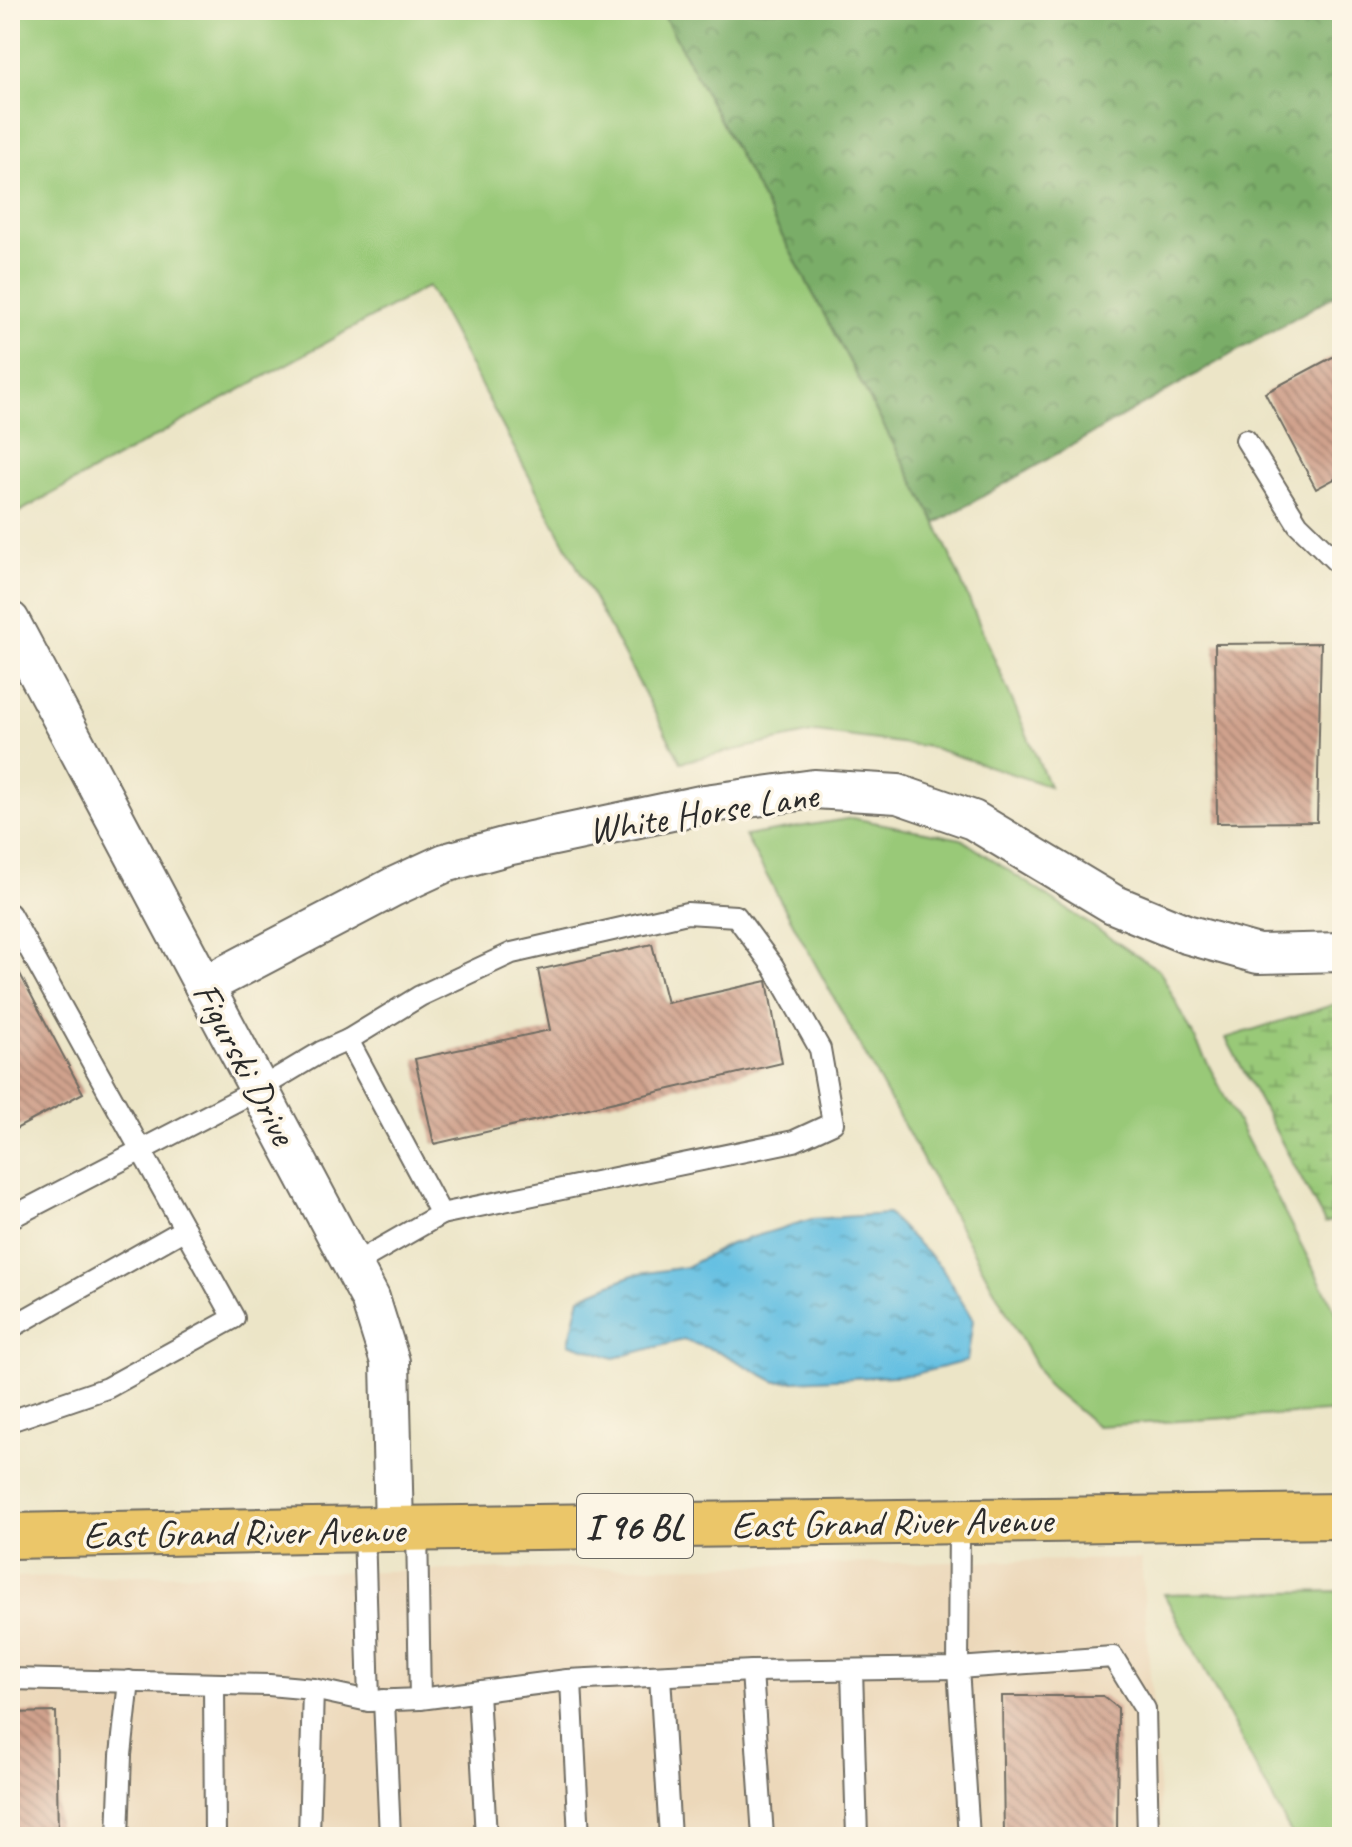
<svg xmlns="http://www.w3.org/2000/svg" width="1352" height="1847" font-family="Caveat,sans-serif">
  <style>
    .built { fill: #ecd8ba }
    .grass { fill: #99c978; stroke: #627a52; stroke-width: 2 }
    .forest { fill: url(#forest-crowns); stroke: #526c4a; stroke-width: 2 }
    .wetland { fill: url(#wetland-marsh); stroke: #627a52; stroke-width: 2 }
    .water { fill: url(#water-ripples); stroke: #487686; stroke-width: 2 }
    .building { fill: url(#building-back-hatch) }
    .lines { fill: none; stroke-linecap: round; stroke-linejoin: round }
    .service-casing { stroke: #6f6c62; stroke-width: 24 }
    .minor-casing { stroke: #6f6c62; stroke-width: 42 }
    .primary-casing { stroke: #6f6c62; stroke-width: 48 }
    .service { stroke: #fff; stroke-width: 20 }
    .minor { stroke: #fff; stroke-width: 38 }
    .primary { stroke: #ebc669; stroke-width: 44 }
    .labels { text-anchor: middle; stroke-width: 7; stroke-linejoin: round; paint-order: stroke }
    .shield { fill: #fcf5e5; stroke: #6a6863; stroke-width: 2 }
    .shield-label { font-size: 36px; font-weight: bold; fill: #2b2b2b }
    .street-label { font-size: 38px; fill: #2b2b2b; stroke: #fcf5e5 }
  </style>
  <defs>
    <pattern id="forest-crowns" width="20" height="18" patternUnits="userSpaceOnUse" patternTransform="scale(2)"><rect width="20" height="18" fill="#7aad68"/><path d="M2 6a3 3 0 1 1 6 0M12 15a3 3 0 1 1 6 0" fill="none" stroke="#648d56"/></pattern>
    <pattern id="wetland-marsh" width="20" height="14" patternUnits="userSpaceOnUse" patternTransform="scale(2)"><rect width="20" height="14" fill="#99c978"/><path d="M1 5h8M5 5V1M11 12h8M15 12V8" fill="none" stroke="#7da363"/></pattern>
    <pattern id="water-ripples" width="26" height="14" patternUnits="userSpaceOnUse" patternTransform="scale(2)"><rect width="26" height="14" fill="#65c0e2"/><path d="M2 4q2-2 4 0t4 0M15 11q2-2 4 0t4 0" fill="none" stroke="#539cb7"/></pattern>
    <pattern id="building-back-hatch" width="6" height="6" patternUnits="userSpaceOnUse" patternTransform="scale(2)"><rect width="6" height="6" fill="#d0a28d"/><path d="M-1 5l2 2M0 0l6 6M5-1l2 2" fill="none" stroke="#a98473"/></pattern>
  </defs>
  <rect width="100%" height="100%" fill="#fcf5e5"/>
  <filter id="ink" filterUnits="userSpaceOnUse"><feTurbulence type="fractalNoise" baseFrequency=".0125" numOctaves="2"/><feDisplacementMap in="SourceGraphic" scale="16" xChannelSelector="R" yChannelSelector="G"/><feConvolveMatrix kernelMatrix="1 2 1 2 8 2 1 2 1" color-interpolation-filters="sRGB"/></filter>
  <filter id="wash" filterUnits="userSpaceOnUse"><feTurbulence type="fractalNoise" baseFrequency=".006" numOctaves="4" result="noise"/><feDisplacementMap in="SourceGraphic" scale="32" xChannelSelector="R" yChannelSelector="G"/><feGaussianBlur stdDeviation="1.8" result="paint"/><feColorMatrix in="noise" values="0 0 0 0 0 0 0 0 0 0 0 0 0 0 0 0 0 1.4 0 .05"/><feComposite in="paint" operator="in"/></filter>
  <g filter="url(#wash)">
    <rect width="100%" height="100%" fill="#ece5c7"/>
    <!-- built -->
    <polygon class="built" points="1141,1559 1163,1837 10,1837 10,1577"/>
    <!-- grass -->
    <g class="grass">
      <polygon points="10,10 661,10 936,523 1049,786 930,747 816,732 681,762 428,286 10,517"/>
      <polygon points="852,818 961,839 1160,971 1342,1324 1342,1411 1097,1426 1046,1384 745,836"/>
      <polygon points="1342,1591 1342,1837 1293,1837 1164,1594"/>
    </g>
    <!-- forest -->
    <polygon class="forest" points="661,10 1342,10 1342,291 936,523"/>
    <!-- wetland -->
    <polygon class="wetland" points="1342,1002 1342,1218 1325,1223 1226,1038"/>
    <!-- water -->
    <polygon class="water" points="888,1214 941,1267 973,1320 967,1361 911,1375 776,1382 720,1352 683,1340 614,1358 569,1343 580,1297 633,1275 686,1267 730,1244 812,1219"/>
    <g id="blocks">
      <!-- building -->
      <g class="building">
        <polygon points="1342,352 1342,475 1316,489 1265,393"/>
        <polygon points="1321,643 1317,822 1217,823 1215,644"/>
        <polygon points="652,944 667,1003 767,981 782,1063 434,1144 415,1059 550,1030 538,970"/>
        <polygon points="10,955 83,1093 10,1132"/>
        <polygon points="1002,1696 1103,1696 1118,1708 1117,1837 1004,1837"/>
        <polygon points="56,1712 58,1837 10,1837 10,1713"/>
      </g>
    </g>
  </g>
  <g filter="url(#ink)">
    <use href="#blocks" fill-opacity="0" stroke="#6f6c62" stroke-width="2"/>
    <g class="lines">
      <defs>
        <g id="service">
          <polyline points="1246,440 1298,524 1342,567"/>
          <polyline points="10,914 234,1318 107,1388 16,1419 10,1418"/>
          <polyline points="348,1040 420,996 512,953 687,913 736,916 773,966 820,1049 833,1123 794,1141 441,1214"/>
          <polyline points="10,1218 259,1089 321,1052 348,1040 441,1214 352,1265"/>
          <polyline points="10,1328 185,1229"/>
          <polyline points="364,1529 369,1701"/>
          <polyline points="417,1529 420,1699"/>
          <polyline points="852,1670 857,1837"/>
          <polyline points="752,1671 763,1837"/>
          <polyline points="660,1676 670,1837"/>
          <polyline points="10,1679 269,1685 313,1689 369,1701 420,1699 567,1680 752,1671 958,1668 959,1521"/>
          <polyline points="571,1681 579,1837"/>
          <polyline points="214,1684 215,1837"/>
          <polyline points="478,1692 486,1837"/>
          <polyline points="384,1700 390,1837"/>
          <polyline points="118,1837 121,1755 129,1681"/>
          <polyline points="309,1837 313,1689"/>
          <polyline points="969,1837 958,1668 1113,1657 1145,1709 1148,1837"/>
        </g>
        <g id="minor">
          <polyline points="10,621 370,1298 390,1362 394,1529"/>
          <polyline points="204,986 393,887 445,863 507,846 705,804 814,789 898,794 973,820 1113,904 1186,934 1258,954 1342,952"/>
        </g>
        <polyline id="primary" points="10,1536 312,1530 1342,1516"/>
      </defs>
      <!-- service casing -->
      <use href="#service" class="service-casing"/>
      <!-- minor casing -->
      <use href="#minor" class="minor-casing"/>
      <!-- primary casing -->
      <use href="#primary" class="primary-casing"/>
      <!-- service -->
      <use href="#service" class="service"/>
      <!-- minor -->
      <use href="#minor" class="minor"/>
      <!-- primary -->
      <use href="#primary" class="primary"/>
    </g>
  </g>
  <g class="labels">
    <!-- shield labels -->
    <rect class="shield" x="577" y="1494" width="116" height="64" rx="6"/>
    <g class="shield-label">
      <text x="635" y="1539">I 96 BL</text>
    </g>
    <!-- street labels -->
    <g class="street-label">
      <text transform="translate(703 812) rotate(-9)" y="13">White Horse Lane</text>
      <text transform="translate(245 1063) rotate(62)" y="13">Figurski Drive</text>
      <text transform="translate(892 1522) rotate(-1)" y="13">East Grand River Avenue</text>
      <text transform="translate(244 1532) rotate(-1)" y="13">East Grand River Avenue</text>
    </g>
  </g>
  <!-- margin -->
  <rect width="1352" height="1847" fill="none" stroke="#fcf5e5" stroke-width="40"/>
</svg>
